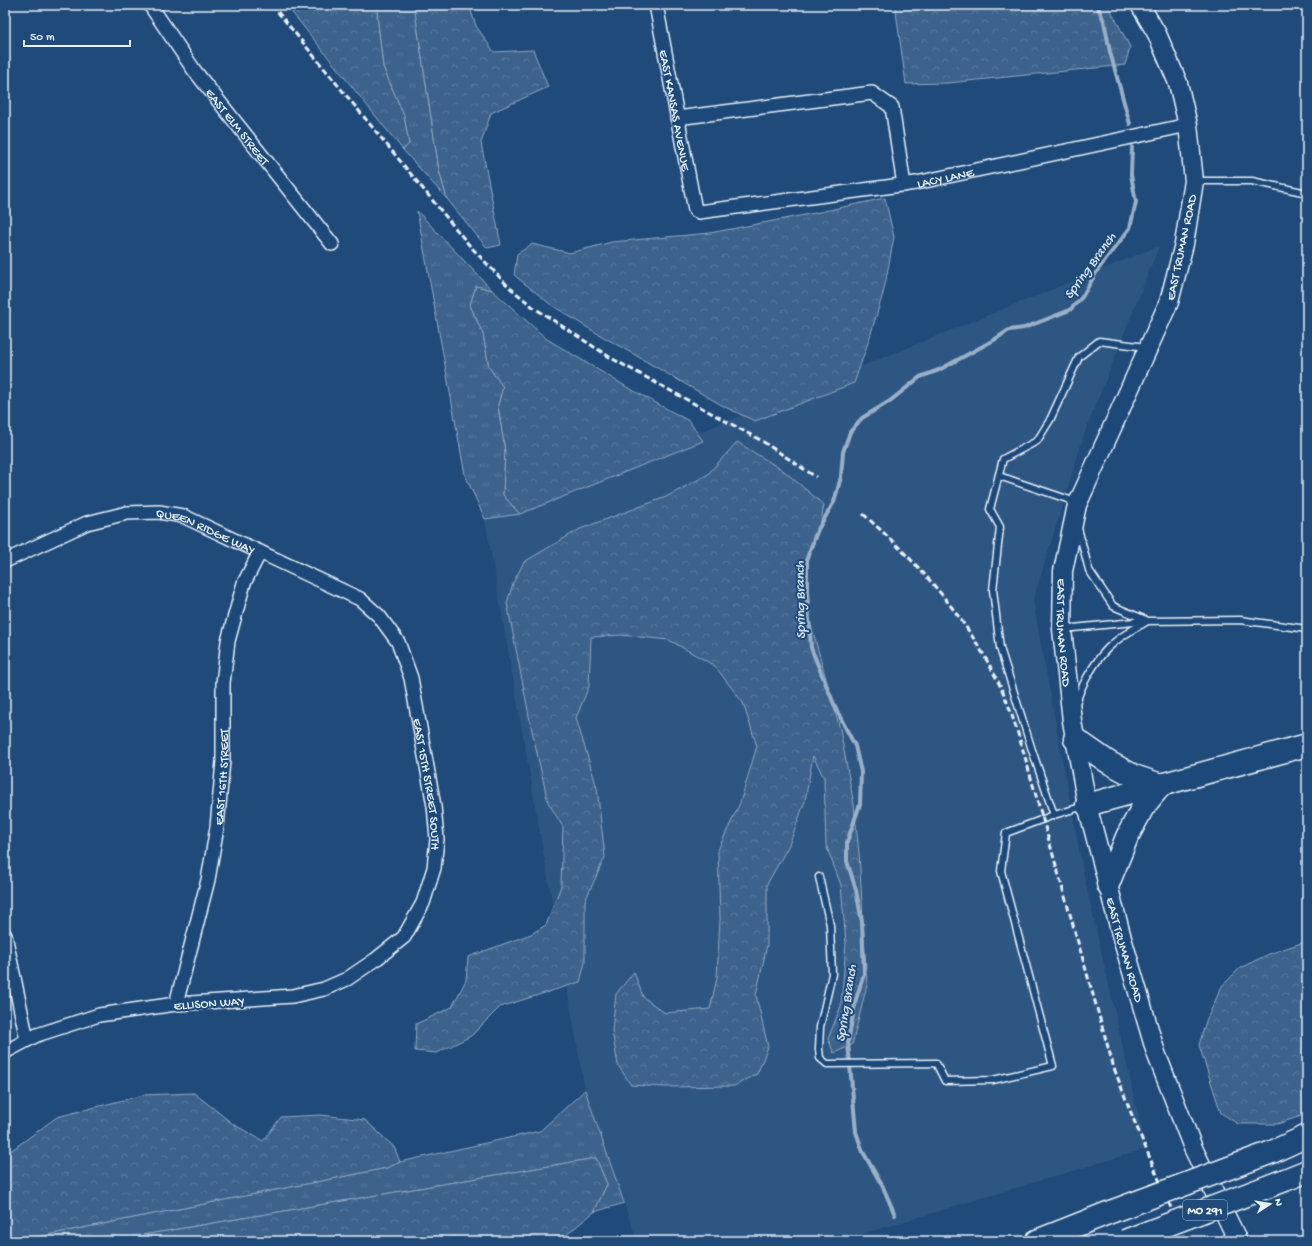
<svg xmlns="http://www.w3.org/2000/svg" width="1312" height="1246" font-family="'Gochi Hand',sans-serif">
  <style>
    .built { fill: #2e5683 }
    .grass { fill: url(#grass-tufts); stroke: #92aac2 }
    .forest { fill: url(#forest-crowns); stroke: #92aac2 }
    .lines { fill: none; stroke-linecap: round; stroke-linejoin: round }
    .stream { stroke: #9ab0c7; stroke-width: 4 }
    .lane-casing { stroke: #e8f1f8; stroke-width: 9 }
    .street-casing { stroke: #e8f1f8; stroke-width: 16 }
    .secondary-casing { stroke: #e8f1f8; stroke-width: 21 }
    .highway-casing { stroke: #e8f1f8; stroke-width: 25 }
    .lane { stroke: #1f4a7a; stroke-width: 6 }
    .street { stroke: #1f4a7a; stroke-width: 13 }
    .secondary { stroke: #1f4a7a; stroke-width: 18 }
    .highway { stroke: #1f4a7a; stroke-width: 22 }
    .rail { stroke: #e8f1f8; stroke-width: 3; stroke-dasharray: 6 3; stroke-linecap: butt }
    .highway-bridge-casing { stroke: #e8f1f8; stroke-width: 25; stroke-linecap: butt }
    .highway-bridge { stroke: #1f4a7a; stroke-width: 22 }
    .labels { text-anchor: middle; stroke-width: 4; stroke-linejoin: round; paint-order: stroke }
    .shield { fill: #1f4a7a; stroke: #acbfd2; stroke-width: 1 }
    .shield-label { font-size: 12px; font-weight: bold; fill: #e8f1f8 }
    .street-label { font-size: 13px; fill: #e8f1f8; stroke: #1f4a7a }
    .water-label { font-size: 14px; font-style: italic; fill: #d4e1ec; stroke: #1f4a7a }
  </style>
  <defs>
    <pattern id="grass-tufts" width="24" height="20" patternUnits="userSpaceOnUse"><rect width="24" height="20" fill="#3c628c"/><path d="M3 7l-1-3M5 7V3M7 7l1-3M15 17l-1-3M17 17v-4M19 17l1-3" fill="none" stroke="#58799d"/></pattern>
    <pattern id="forest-crowns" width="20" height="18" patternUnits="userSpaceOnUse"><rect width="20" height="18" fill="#3c628c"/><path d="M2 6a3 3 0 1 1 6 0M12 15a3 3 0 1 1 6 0" fill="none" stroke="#58799d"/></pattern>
  </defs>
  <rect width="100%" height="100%" fill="#1f4a7a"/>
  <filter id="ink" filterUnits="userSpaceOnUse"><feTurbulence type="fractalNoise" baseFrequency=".025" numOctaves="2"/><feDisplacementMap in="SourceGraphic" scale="8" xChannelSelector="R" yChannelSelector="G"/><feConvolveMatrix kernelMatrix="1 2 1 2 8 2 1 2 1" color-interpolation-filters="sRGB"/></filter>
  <g filter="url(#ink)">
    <!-- built -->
    <polygon class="built" points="1159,246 1085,432 1033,601 1084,876 1146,1149 839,1241 637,1241 585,1090 485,519"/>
    <!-- grass -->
    <g class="grass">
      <polygon points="378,5 414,5 439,170 447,199 403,150 409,144 404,116 383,67 377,15"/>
      <polygon points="417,211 492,290 476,286 470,305 483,334 489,367 503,387 498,405 505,451 503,495 520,514 485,519 465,475"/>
      <polygon points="585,1090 624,1203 594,1212 607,1184 596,1158 143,1235 136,1241 16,1241 387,1168 400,1162 540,1131"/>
    </g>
    <!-- forest -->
    <g class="forest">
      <polygon points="286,5 378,5 377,15 383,67 404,116 409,144 403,150"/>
      <polygon points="414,5 469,5 476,26 494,52 533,50 548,87 491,113 481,143 501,245 487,248 447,199 439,170"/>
      <polygon points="895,5 1108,5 1130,47 1125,65 948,83 906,84"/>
      <polygon points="885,198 894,237 884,290 869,340 854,383 755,421 725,407 588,328 550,304 514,275 517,254 532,244 570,253 612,242 710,233 815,213"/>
      <polygon points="476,286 492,290 547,339 625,386 689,421 703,441 520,514 503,495 505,451 498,405 503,387 489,367 483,334 470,305"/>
      <polygon points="737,442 784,471 824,505 819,531 800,576 810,621 840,729 854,805 859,853 867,985 852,1045 834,1053 828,1039 841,1006 846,944 841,885 826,845 824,778 813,756 805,801 789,845 767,884 767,945 756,995 768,1047 757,1074 734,1086 665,1087 631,1085 618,1065 612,1031 616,994 634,972 643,997 665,1013 710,1009 717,978 720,919 718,850 740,803 757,746 743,703 715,666 669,640 621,635 591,637 589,686 576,718 597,788 605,857 585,901 585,962 580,982 500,1007 471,1036 437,1053 415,1051 416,1024 452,1007 466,980 468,957 531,934 546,925 561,886 563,827 548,802 531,726 507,603 513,583 524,562 580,529 666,497 707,475"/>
      <polygon points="1307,941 1307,1114 1277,1124 1238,1124 1221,1113 1199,1045 1206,1021 1222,986 1240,968 1269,954"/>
      <polygon points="194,1093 233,1124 263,1141 281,1117 321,1115 365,1120 394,1147 400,1162 387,1168 16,1241 5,1241 5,1155 57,1117 143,1095"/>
      <polygon points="596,1158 607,1184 594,1212 565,1236 553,1241 136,1241 143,1235"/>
    </g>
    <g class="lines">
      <!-- stream -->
      <g class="stream">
        <polyline points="1097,5 1104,21 1110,52 1130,124"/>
        <polyline points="895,1215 883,1187 863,1152 856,1132 848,1042 856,999 864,974 862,922 856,890 847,861 847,842 860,804 861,772 855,746 836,709 811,648 807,592 807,558 817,531 834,502 841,477 843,452 850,432 862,418 890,401 920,377 939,370 994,340 1009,330 1024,328 1070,310 1082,297 1097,271 1130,228 1136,202 1131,175 1132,147"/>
      </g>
      <defs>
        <g id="lane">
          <polyline points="1195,181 1252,181 1307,193"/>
          <polyline points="999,476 1076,502"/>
          <polyline points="1078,528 1089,570 1113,606 1146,620"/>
          <polyline points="1063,629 1144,621 1240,620 1307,629"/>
          <path d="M1077,701C1081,685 1096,660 1108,648C1119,637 1133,629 1146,622"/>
          <polyline points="1054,815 1032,750 1000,648 993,590 1000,527 990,509 1003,459 1037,441 1050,420 1079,357 1099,341 1146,347"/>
          <polyline points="819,877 830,925 832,974 820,1027 819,1049 820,1058 827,1064 936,1063 945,1081 993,1080 1053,1066 1001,871 1006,833 1054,815 1084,806"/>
        </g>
        <g id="street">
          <path id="s1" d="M150,5L194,70L332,244"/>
          <path id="s2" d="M656,5L695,210L699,212L916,183L1188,125"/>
          <polyline points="677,118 872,93 892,107 904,185"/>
          <path id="s3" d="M5,561L87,523L127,513L159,512L183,516L360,599L379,616L398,642L411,678L434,806L437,839L434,868L423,903L404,937L375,960L347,979L324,989L293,996L176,1004L99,1015L37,1035L5,1052"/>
          <polyline points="5,935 27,1040"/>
          <path id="s4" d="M176,1004L208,880L217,827L223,761V683L228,641L244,583L260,552"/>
        </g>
        <g id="secondary">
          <path id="s5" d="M1140,5L1157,34L1178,83L1188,125L1194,181L1184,244L1169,302L1077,505L1063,571L1062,629L1072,721L1087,805L1122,938L1156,1053L1193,1148L1238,1241"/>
        </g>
        <g id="highway">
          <polyline points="1075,739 1108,762 1134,776 1161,785 1143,807 1127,837 1108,884"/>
          <polyline points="1087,805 1307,745"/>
          <polyline points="1272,1152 1307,1136"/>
          <polyline points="1285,1180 1307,1171"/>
          <polyline points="1037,1241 1113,1211"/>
        </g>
      </defs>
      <!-- lane casing -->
      <use href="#lane" class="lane-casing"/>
      <!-- street casing -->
      <use href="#street" class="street-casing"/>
      <!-- secondary casing -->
      <use href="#secondary" class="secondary-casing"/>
      <!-- highway casing -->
      <use href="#highway" class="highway-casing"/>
      <!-- lane -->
      <use href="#lane" class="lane"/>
      <!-- street -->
      <use href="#street" class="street"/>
      <!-- secondary -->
      <use href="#secondary" class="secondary"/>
      <!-- highway -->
      <use href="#highway" class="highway"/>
      <!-- rail -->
      <g class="rail">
        <polyline points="272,5 470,246 509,287 533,307 611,358 762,441 816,477"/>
        <path d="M863,514C921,565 971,622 1003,692C1011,711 1017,730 1023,750L1114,1068L1133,1118L1185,1241"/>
      </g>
      <defs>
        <g id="highway-bridge">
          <polyline points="1113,1211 1272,1152"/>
          <polyline points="1125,1241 1285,1180"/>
        </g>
      </defs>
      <!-- highway-bridge casing -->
      <use href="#highway-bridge" class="highway-bridge-casing"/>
      <!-- highway-bridge -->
      <use href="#highway-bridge" class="highway-bridge"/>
    </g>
  </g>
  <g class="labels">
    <!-- shield labels -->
    <rect class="shield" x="1183" y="1200" width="44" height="20" rx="3"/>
    <g class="shield-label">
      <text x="1205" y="1214">MO 291</text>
    </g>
    <!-- street labels -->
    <g class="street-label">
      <text dy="5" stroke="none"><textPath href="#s2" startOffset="107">EAST KANSAS AVENUE</textPath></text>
      <text dy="5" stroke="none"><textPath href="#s1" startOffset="150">EAST ELM STREET</textPath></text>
      <text dy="5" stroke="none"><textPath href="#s2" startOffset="462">LACY LANE</textPath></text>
      <text transform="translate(1180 247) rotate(-78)" y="5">EAST TRUMAN ROAD</text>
      <text dy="5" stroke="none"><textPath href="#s3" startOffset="214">QUEEN RIDGE WAY</textPath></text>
      <text dy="5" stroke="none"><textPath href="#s5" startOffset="662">EAST TRUMAN ROAD</textPath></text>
      <text dy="5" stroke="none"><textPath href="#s4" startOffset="232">EAST 16TH STREET</textPath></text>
      <text dy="5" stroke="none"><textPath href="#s3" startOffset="587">EAST 15TH STREET SOUTH</textPath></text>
      <text dy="5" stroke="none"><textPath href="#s5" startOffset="986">EAST TRUMAN ROAD</textPath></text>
      <text transform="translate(209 1002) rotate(-4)" y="5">ELLISON WAY</text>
    </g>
    <!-- water labels -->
    <g class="water-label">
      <text transform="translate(1089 265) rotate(-54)" y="5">Spring Branch</text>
      <text transform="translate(799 600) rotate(-91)" y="5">Spring Branch</text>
      <text transform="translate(845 1003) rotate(-81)" y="5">Spring Branch</text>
    </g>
  </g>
  <!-- margin -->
  <rect width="1312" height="1246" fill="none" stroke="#1f4a7a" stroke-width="20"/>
  <rect x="10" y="10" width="1292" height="1226" fill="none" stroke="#e8f1f8" stroke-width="1.5" filter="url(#ink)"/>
  <!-- north arrow -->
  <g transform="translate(1270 1204) rotate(78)" stroke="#1f4a7a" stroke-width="3" paint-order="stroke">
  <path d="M0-3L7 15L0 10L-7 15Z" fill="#e8f1f8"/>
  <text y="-6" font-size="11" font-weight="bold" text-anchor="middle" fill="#e8f1f8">N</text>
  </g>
  <!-- scale -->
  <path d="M24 40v6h106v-6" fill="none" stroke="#e8f1f8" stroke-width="2"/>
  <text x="30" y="40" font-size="12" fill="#e8f1f8" stroke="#1f4a7a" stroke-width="3" paint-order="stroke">50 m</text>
</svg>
